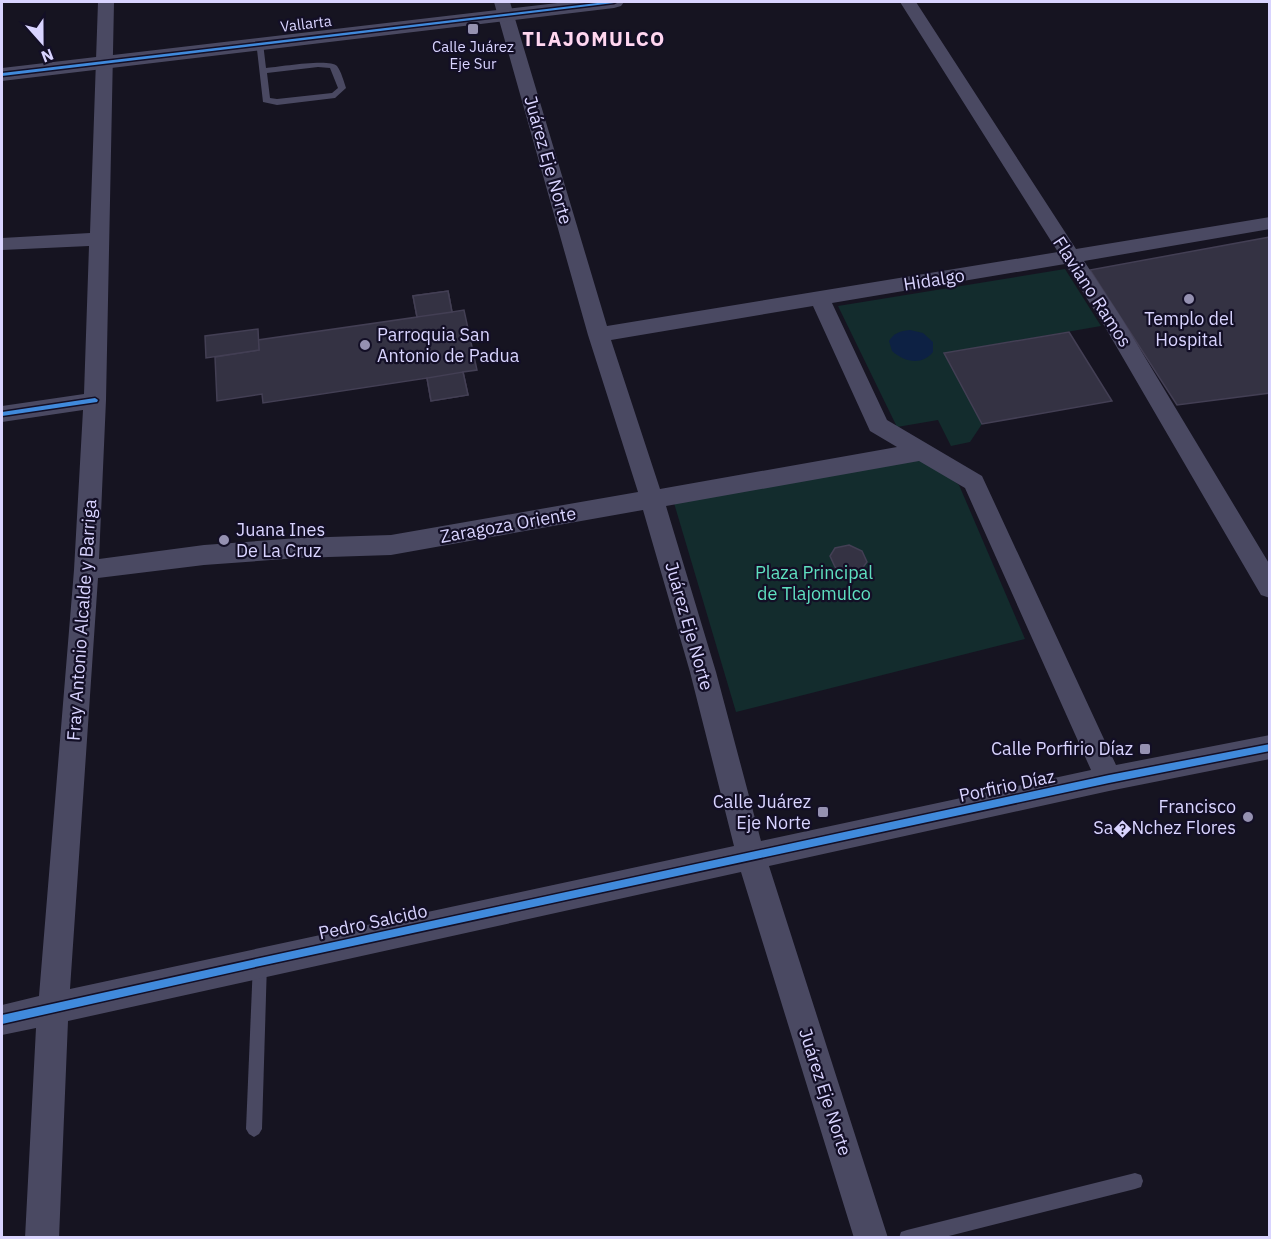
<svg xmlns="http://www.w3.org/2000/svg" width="1271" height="1239" font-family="'IBM Plex Sans',sans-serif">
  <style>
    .green { fill: #132c2d }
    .water { fill: #0d2144 }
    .building { fill: #343243; stroke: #433f54; stroke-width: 1.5 }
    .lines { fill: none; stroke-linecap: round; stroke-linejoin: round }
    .service { fill: #4a4962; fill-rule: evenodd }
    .minor { fill: #4a4962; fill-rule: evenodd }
    .tertiary { fill: #4a4962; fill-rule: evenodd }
    .cycleway-casing { stroke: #130f26; stroke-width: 3 }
    .cycleway { fill: #408adc; fill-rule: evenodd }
    .poi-dot { fill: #9591b1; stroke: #130f26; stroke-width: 2 }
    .labels { text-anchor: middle; stroke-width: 4.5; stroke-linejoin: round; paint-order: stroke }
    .far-street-label { font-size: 15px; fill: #d9d4ff; stroke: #130f26 }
    .far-poi-label { font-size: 15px; fill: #d9d4ff; stroke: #130f26 }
    .street-label { font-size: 18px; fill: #d9d4ff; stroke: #130f26 }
    .poi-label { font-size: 18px; fill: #d9d4ff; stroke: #130f26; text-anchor: end }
    .park-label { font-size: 18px; fill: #5fe0c0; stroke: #130f26 }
    .far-district-label { font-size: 20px; font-weight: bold; letter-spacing: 1.5px; fill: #ffd6f0; stroke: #130f26 }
  </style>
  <rect width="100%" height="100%" fill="#161421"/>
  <!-- green -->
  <g class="green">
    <polygon points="1065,269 1101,326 945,353 982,424 970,442 951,446 938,420 897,427 838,306"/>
    <polygon points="922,457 959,485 1025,639 736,712 674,503"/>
  </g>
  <!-- water -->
  <path class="water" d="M910,330L923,333L933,342V352C922,366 904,362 892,351L889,341C894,333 900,331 910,330Z"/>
  <!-- building -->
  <g class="building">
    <polygon points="1270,237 1270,393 1177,405 1090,270"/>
    <polygon points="448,291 452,312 464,310 477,370 463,372 468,395 431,401 427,378 263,403 262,394 217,401 215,357 259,350 258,340 417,317 413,296"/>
    <polygon points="448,291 452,312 417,317 413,296"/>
    <polygon points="258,329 259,350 206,358 205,336"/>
    <polygon points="1069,332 1112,401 982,424 944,353"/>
    <polygon points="463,372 468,395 431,401 427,378"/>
    <polygon points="849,545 862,551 867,562 861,570 846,573 835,567 830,556 835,548"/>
  </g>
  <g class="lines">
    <!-- service -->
    <g class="service">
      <path d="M256,41L263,43L266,68C278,67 330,58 337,66C341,71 344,82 346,88L335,98L277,105L263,102ZM318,67L330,68L338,88L332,93L277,99L270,98L267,73Z"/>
      <polygon points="260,956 265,958 267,963 262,1129 259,1134 254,1137 249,1134 246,1129 253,963 255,958"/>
      <polygon points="1135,1173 1141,1175 1143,1181 1141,1187 1135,1189 941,1238 899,1238 901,1232 907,1230"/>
    </g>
    <!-- minor -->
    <path class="minor" d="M98,2H114L106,400L99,559L204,545L298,538L391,535L638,492L588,335L494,2H510L607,326L1058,252L900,2H916L1076,249L1270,217V229L1084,261L1122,319L1270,565V598L1261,595L1105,327L1065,264L832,303L887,420L982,476L1116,765L1270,735V759L1109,791L769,866L888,1238H854L741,872L68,1021L59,1238H25L36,1028L2,1035V1005L39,996L74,570L83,410L2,422V406L84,394L89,246L2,250V238L90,233ZM813,306L870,431L897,447L660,489L611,340ZM919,461L965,488L1091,770L761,841L716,672L666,506ZM643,510L690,672L734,846L70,989L98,578L204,565L298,558L391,555Z"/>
    <!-- tertiary -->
    <polygon class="tertiary" points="566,2 624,2 621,6 614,8 2,81 2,68"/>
    <defs>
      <g id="cycleway">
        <polygon points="606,2 616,2 614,3 2,76 2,73"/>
        <polygon points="95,398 98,400 97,402 2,416 2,412"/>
        <polygon points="1270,744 1270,751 1109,783 260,966 2,1024 2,1015 260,958 1109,775"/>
      </g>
    </defs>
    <!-- cycleway casing -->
    <use href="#cycleway" class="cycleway-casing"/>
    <!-- cycleway -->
    <use href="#cycleway" class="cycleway"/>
  </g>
  <!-- markers -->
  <g class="poi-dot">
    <rect x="467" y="23" width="12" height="12" rx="3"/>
    <circle cx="1189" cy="299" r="6"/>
    <circle cx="365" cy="345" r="6"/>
    <circle cx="224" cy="540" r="6"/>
    <rect x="1139" y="743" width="12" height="12" rx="3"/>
    <rect x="817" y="806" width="12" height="12" rx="3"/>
    <circle cx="1248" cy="817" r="6"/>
  </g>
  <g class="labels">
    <!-- far-street labels -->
    <g class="far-street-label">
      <text transform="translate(306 24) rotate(-7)" y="5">Vallarta</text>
    </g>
    <!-- far-poi labels -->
    <g class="far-poi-label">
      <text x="473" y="52">Calle Juárez<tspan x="473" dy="17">Eje Sur</tspan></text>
    </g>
    <!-- street labels -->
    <g class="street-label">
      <text transform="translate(548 160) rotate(74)" y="6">Juárez Eje Norte</text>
      <text transform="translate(934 280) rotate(-9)" y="6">Hidalgo</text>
      <text transform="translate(1092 292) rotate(57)" y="6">Flaviano Ramos</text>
      <text transform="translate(508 525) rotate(-10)" y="6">Zaragoza Oriente</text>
      <text transform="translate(82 620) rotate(-86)" y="6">Fray Antonio Alcalde y Barriga</text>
      <text transform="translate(689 626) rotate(74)" y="6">Juárez Eje Norte</text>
      <text transform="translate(1007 786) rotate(-12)" y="6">Porfirio Díaz</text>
      <text transform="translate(373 922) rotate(-12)" y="6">Pedro Salcido</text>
      <text transform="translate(825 1092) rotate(72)" y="6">Juárez Eje Norte</text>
    </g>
    <!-- poi labels -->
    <g class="poi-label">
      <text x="1189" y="325" text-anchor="middle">Templo del<tspan x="1189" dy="21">Hospital</tspan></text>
      <text x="377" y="341" text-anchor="start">Parroquia San<tspan x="377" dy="21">Antonio de Padua</tspan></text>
      <text x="236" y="536" text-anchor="start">Juana Ines<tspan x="236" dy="21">De La Cruz</tspan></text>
      <text x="1133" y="755">Calle Porfirio Díaz</text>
      <text x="811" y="808">Calle Juárez<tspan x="811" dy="21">Eje Norte</tspan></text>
      <text x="1236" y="813">Francisco<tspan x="1236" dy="21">Sa�Nchez Flores</tspan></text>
    </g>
    <!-- park labels -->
    <g class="park-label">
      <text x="814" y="579">Plaza Principal<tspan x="814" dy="21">de Tlajomulco</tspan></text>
    </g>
    <!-- far-district labels -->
    <g class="far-district-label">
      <text x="594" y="46">TLAJOMULCO</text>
    </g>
  </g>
  <!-- border -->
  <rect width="1271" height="1239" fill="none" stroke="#d9d4ff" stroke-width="6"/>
  <!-- north arrow -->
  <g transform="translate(42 42) rotate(159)" stroke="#130f26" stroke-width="4.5" paint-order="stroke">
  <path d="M0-4.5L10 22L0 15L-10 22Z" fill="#d9d4ff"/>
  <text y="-9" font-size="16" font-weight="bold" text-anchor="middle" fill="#d9d4ff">N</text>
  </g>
</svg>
